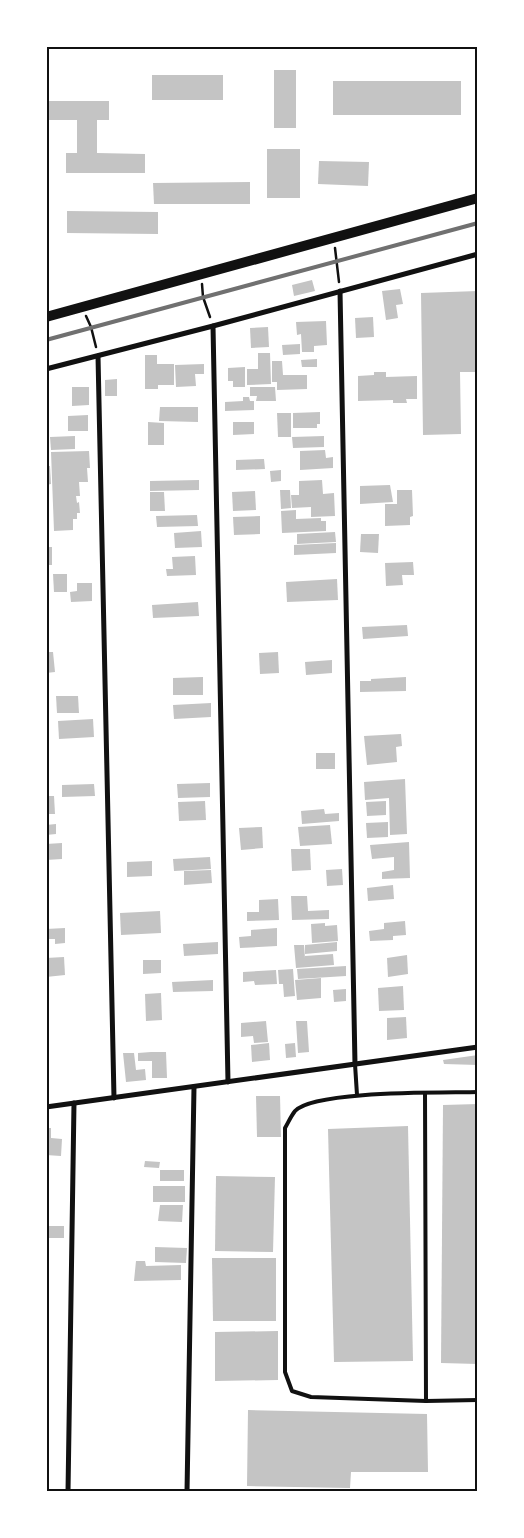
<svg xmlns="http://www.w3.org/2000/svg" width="524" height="1538" font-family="'Fira Sans',sans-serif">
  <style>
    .building { fill: #c4c4c4 }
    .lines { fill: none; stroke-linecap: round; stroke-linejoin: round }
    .path { stroke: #111; stroke-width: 2.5 }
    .service { stroke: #111; stroke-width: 4 }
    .minor { stroke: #111; stroke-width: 5 }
    .secondary { stroke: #111; stroke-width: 10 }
    .rail { stroke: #707070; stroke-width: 4 }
    .neatline { fill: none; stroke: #111; stroke-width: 2 }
  </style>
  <rect width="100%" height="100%" fill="#fff"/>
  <!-- building -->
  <g class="building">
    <rect x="48" y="46" width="109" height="3"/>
    <rect x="274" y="70" width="22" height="58"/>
    <rect x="152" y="75" width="71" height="25"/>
    <rect x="333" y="81" width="128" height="34"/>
    <polygon points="46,101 109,101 109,120 97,120 97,153 145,154 145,173 66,173 66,153 77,153 77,120 46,120"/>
    <rect x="267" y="149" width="33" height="49"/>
    <polygon points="319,161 369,162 368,186 318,184"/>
    <polygon points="250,182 250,204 154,204 153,183"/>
    <polygon points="67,211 158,212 158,234 67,233"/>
    <polygon points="312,280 315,291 294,296 292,285"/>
    <polygon points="400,289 403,304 396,305 398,318 386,320 382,291"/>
    <polygon points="478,291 478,372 460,372 461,434 423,435 421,293"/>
    <polygon points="373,317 374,337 356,338 355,318"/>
    <polygon points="326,321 327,345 314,346 314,352 302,352 301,334 297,335 296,322"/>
    <polygon points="268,327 269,347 251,348 250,328"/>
    <polygon points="300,344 300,354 283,355 282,345"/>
    <polygon points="258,353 270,353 271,384 247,385 247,369 258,369"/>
    <polygon points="145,355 157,355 157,364 174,364 174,385 158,385 158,389 145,389"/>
    <polygon points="317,359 317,367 302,367 301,360"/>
    <polygon points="272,361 282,361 283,375 307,375 307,389 277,390 277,382 272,382"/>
    <polygon points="204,364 204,374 195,374 196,386 176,387 175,365"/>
    <polygon points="245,367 245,387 233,387 233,381 228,381 228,368"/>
    <polygon points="374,372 386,372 386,377 417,376 417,399 406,399 407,403 393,403 393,400 358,401 358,376 374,375"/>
    <polygon points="117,379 117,396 105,396 105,380"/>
    <polygon points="72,387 89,387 89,405 72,406"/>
    <polygon points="250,387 275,387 276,401 256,401 257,396 250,396"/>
    <polygon points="243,397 249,397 250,401 254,401 254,410 225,411 225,402 243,401"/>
    <polygon points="160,407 198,407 198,422 159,421"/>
    <polygon points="320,412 320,424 317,424 317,428 293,428 293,413"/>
    <polygon points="277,413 291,413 291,437 278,437"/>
    <polygon points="88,415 88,431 68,431 68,416"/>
    <polygon points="148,422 164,423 164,445 148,445"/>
    <polygon points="233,422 254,422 254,434 233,435"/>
    <polygon points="75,436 75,449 51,450 50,437"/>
    <polygon points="324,436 324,447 293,448 292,437"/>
    <polygon points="325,450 326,458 333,457 333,468 300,470 300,451"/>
    <polygon points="89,451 90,468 87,468 88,482 79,482 80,496 76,496 77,503 79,502 80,513 77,513 77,519 73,519 73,530 54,531 51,452"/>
    <polygon points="264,459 265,469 236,470 236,460"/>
    <polygon points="46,466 50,466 51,484 46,485"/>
    <polygon points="281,470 281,481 271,482 270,471"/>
    <polygon points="199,480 199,490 150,491 150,481"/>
    <polygon points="322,480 323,494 334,493 335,516 311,517 311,507 292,508 291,495 299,495 299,481"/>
    <polygon points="390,485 393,502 360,504 360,486"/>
    <polygon points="280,490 290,490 291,508 281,509"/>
    <polygon points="397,490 412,490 413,516 410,517 410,525 385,526 385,504 397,504"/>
    <polygon points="255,491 256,510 233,511 232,492"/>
    <polygon points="150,492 164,492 165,511 150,511"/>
    <polygon points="296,510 296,519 321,518 321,521 326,521 326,531 282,533 281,511"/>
    <polygon points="197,515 198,526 157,527 156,516"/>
    <polygon points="260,516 260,534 234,535 233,517"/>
    <polygon points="201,531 202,547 175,548 174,533"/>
    <polygon points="335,532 336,542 297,544 297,534"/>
    <polygon points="361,534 379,534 378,553 360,552"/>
    <polygon points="336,543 336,553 294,555 294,545"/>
    <rect x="46" y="547" width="6" height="18"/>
    <polygon points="195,556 196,575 167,576 166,569 173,569 172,557"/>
    <polygon points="413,562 414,575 402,575 403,585 386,586 385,563"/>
    <polygon points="53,574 67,574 67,592 54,592"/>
    <polygon points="337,579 338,600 287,602 286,582"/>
    <polygon points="77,583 92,583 92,601 71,602 70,592 77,591"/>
    <polygon points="198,602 199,616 153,618 152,605"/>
    <polygon points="407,625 408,636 363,639 362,627"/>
    <polygon points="46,652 53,652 55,672 46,673"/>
    <polygon points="278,652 279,673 260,674 259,653"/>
    <polygon points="332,660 332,673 306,675 305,662"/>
    <polygon points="203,677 203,695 173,695 173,678"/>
    <polygon points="406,677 406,691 360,692 360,681 371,681 371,679"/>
    <polygon points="56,696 78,696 79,713 57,713"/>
    <polygon points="211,703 211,717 174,719 173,705"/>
    <polygon points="93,719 94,737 59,739 58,721"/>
    <polygon points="401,734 402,746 396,747 397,762 367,765 364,736"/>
    <rect x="316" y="753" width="19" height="16"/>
    <polygon points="405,779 407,834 390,835 389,798 365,800 364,782"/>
    <polygon points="210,783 210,797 178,798 177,784"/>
    <polygon points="94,784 95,796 62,797 62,785"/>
    <polygon points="46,796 54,796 55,814 46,814"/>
    <polygon points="205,801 206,820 179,821 178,802"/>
    <polygon points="386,801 386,815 367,816 366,802"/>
    <polygon points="324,809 325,814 339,813 339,821 302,824 301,811"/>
    <polygon points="388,822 388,837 367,838 366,823"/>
    <polygon points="56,824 56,834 46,835 46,825"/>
    <polygon points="330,825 332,844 300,846 298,827"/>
    <polygon points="262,827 263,848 241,850 239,828"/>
    <polygon points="409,842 410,878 382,879 382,872 394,870 394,857 372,859 370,845"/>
    <polygon points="62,843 62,859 46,860 46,844"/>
    <polygon points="291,849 310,849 311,870 292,871"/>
    <polygon points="210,857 211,869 174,871 173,859"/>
    <polygon points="152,861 152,876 127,877 127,862"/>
    <polygon points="342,869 343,885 327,886 326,870"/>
    <polygon points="211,870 212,883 184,885 184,871"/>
    <polygon points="393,885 394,899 368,901 367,888"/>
    <polygon points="291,896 307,896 308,911 329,910 329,919 292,920"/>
    <polygon points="278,899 279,920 247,921 247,912 259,912 259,900"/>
    <polygon points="160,911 161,933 121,935 120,913"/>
    <polygon points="405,921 406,935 393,936 393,940 370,941 369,931 384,929 384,923"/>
    <polygon points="325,923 325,926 337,925 338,941 312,943 311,924"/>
    <polygon points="65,928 65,943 55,944 55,939 46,939 46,929"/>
    <polygon points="277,928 277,946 240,948 239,937 251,936 251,930"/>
    <polygon points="218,942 218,954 184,956 183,944"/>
    <polygon points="337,942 337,951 305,954 305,945"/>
    <polygon points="294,945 304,945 305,958 305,956 333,954 334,965 296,968"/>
    <polygon points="407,955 408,974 388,977 387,958"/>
    <polygon points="64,957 65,975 46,977 46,958"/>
    <polygon points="143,960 161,960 161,973 143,974"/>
    <polygon points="346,966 346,976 298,979 297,969"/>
    <polygon points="293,969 295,996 284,997 283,984 279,984 278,970"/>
    <polygon points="276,970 277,984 255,985 254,981 243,982 243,972"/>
    <polygon points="321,978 321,998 297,1000 295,980"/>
    <polygon points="213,980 213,991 173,992 172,982"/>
    <polygon points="403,986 404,1010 379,1011 378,988"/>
    <polygon points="346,989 346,1001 334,1002 333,990"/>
    <polygon points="161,993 162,1020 146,1021 145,994"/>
    <polygon points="406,1017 407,1038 387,1040 387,1018"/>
    <polygon points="266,1021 268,1042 254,1043 253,1036 241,1037 241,1023"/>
    <polygon points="296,1021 307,1021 309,1052 298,1053"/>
    <polygon points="269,1043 270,1060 252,1062 251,1045"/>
    <polygon points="295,1043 296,1057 286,1058 285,1044"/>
    <polygon points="151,1052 166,1052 167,1078 152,1078 152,1061 138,1061 138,1053"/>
    <polygon points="123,1053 134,1053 136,1070 145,1069 146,1080 126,1082"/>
    <polygon points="478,1055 478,1065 444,1064 443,1060"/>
    <polygon points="256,1096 280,1096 281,1137 257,1137"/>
    <polygon points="478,1104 478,1364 441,1363 443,1105"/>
    <polygon points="408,1126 413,1361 334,1362 328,1129"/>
    <polygon points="46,1128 51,1128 51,1138 62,1139 61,1156 46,1155"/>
    <polygon points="145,1161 160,1162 159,1168 144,1167"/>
    <rect x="160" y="1170" width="24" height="11"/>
    <polygon points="216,1176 275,1177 273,1252 215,1251"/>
    <rect x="153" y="1186" width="32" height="16"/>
    <polygon points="160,1205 183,1205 182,1222 158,1221"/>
    <rect x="46" y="1226" width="18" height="12"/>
    <polygon points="155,1247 187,1248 186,1263 155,1262"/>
    <polygon points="212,1258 276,1258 276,1321 213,1321"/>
    <polygon points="136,1261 145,1261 146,1266 181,1265 181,1280 134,1281"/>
    <polygon points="278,1331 278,1380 215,1381 215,1332"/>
    <polygon points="248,1410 427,1414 428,1472 351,1472 350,1488 247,1486"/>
  </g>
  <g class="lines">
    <!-- path -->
    <g class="path">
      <polyline points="335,248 339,282"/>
      <polyline points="202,284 203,297 210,317"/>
      <polyline points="86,316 91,327 96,347"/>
    </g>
    <!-- service -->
    <g class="service">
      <polyline points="355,1064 357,1095"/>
      <path d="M478,1092C445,1093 314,1090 295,1111C291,1116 288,1123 285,1128V1372L292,1391L311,1397L426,1401L478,1400"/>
      <polyline points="425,1093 426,1401"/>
    </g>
    <!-- minor -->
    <g class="minor">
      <polyline points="340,291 355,1064"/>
      <polyline points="213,326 228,1082"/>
      <polyline points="98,356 114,1098"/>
      <polyline points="46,369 213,326 478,254"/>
      <polyline points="46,1107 478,1047"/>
      <polyline points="68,1492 74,1103"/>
      <polyline points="187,1492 194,1087"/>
    </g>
    <!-- secondary -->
    <polyline class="secondary" points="46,317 478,198"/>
    <!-- rail -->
    <polyline class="rail" points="46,340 478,223"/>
  </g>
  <!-- border -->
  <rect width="524" height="1538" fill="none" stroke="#ffffff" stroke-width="95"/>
  <rect x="48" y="48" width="428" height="1442" class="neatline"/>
</svg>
